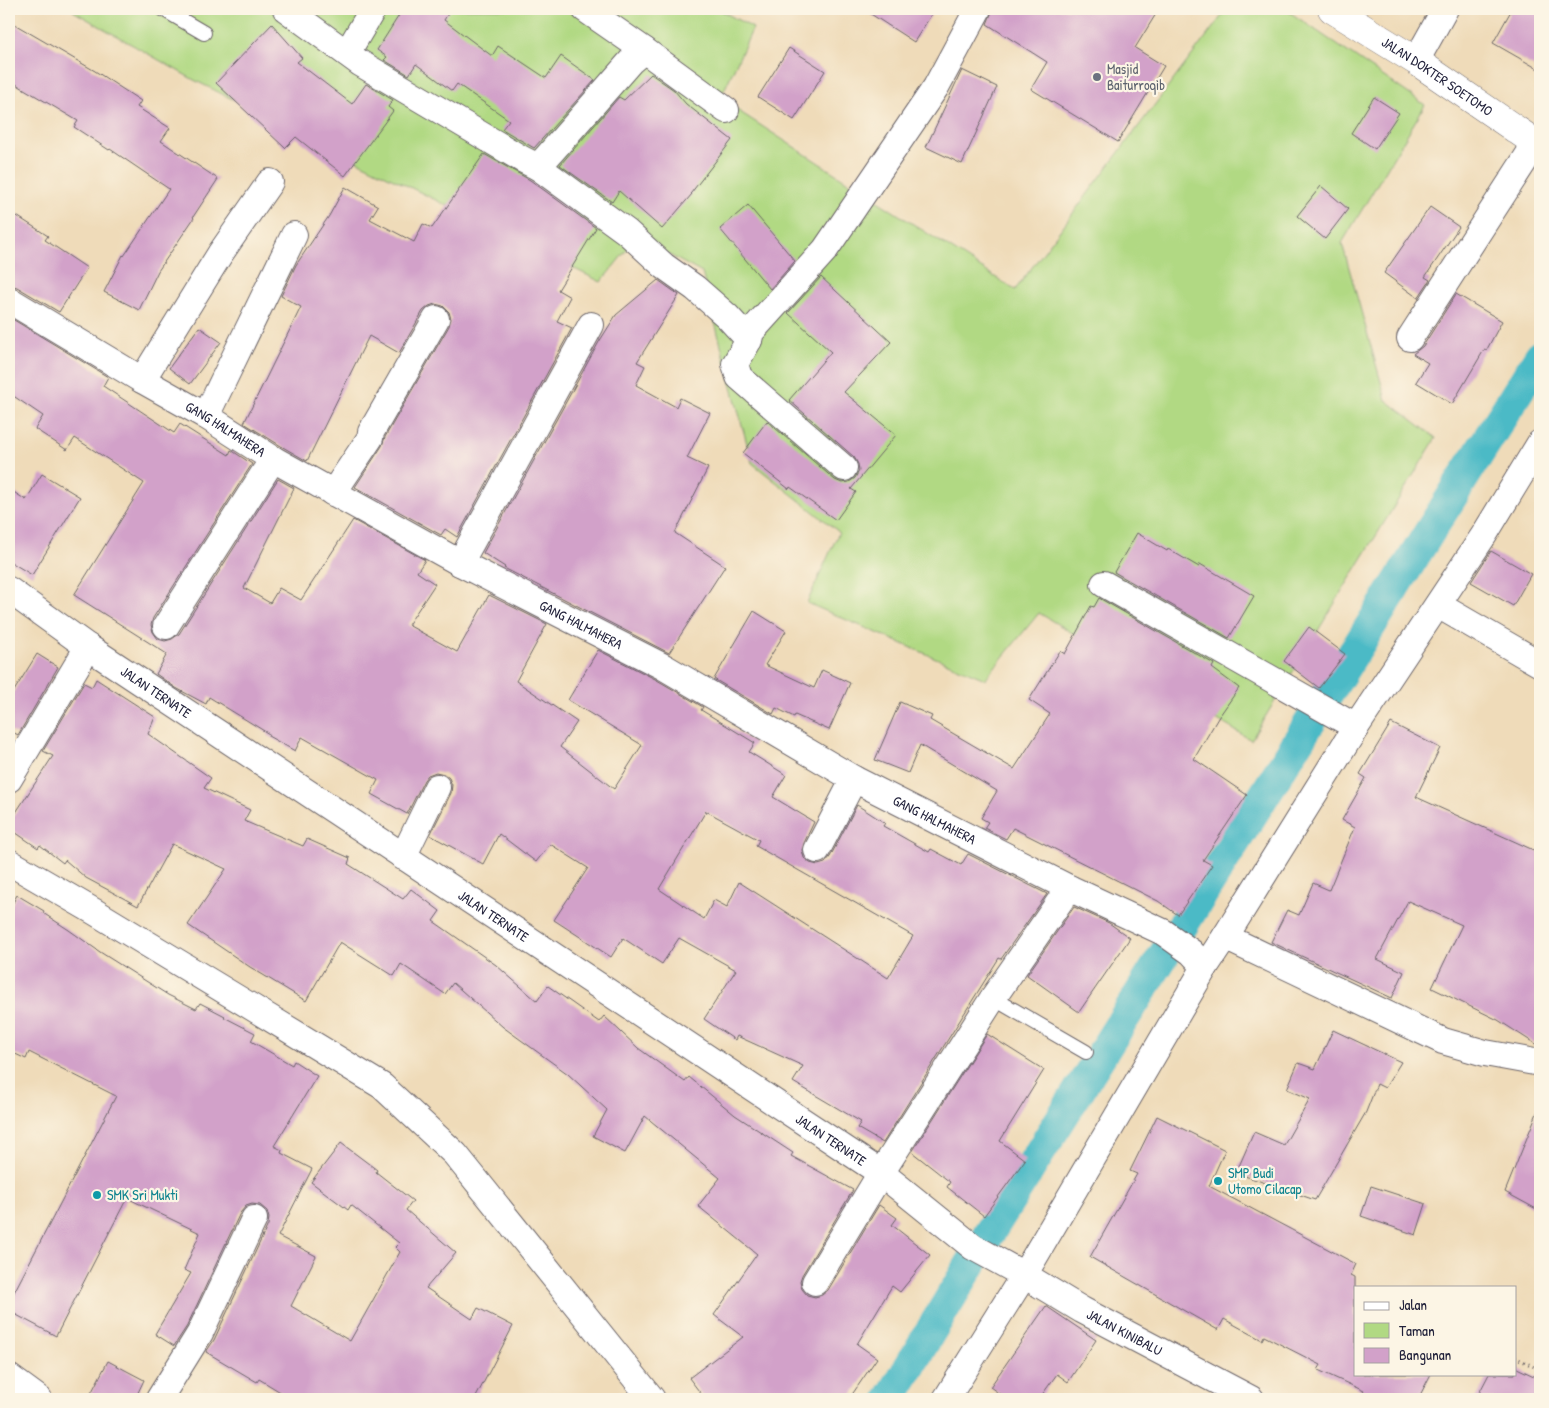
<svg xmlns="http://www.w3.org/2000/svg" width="1549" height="1408" font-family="'Patrick Hand',sans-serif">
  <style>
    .green { fill: #b1d983; stroke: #6a7e5f }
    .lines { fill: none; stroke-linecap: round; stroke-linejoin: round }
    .canal { stroke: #4cbac6; stroke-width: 32 }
    .building { fill: #d2a1c9; fill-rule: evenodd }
    .service-casing { stroke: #6a6367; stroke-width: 16 }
    .minor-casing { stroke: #6a6367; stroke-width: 28 }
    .tertiary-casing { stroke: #6a6367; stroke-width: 29 }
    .path { stroke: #6a6367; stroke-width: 3; stroke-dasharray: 1 4; stroke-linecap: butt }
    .service { stroke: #fff; stroke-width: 14 }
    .minor { stroke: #fff; stroke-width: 26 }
    .tertiary { stroke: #fff; stroke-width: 28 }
    .worship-dot { fill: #6b7280; stroke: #fcf5e5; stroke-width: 2 }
    .culture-dot { fill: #0f9aa8; stroke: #fcf5e5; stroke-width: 2 }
    .labels { text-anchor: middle; stroke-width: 4.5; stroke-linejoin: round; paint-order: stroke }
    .worship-label { font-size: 14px; fill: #5b616d; stroke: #fcf5e5; text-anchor: start }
    .street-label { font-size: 14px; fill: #22223b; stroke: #fcf5e5 }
    .culture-label { font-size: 14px; fill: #0d838f; stroke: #fcf5e5; text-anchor: start }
  </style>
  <rect width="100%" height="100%" fill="#fcf5e5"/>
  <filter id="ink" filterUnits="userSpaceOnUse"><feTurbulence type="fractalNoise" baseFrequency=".02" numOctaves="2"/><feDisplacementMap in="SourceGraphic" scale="10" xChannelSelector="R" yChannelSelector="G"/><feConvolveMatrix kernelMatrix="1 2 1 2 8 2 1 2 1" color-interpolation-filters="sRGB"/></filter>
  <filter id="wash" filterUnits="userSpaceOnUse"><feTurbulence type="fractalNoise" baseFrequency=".0096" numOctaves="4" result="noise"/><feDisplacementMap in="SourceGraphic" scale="20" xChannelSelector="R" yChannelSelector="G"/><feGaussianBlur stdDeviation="1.12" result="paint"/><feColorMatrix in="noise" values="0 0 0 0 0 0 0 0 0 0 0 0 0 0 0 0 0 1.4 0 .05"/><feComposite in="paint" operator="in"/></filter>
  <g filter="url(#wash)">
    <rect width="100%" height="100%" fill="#efdbb9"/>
    <!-- green -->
    <polygon class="green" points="74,9 718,9 753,28 720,99 1015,290 1227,9 1285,9 1425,105 1342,243 1386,400 1436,438 1251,740 1039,613 985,679 807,603 839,532 752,463 702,273 637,237 601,282 194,80 73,11"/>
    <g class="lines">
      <!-- canal -->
      <polyline class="canal" points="890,1399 993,1227 1540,356"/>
    </g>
    <g id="blocks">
      <!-- building -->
      <g class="building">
        <polygon points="403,9 451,9 444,20 492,56 498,46 546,78 561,56 595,80 534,148 502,129 509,120 457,84 452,91 416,64 409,75 384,60 387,57 377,50"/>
        <polygon points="863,9 935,9 914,42"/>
        <polygon points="993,9 1159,9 1135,48 1164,66 1118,142 1031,89 1047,62 987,24"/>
        <polygon points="1512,9 1540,9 1540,70 1493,43"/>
        <polygon points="9,21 95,71 141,101 137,107 170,128 161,141 218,179 193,217 194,218 158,271 139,310 104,292 123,255 124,256 169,189 110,149 109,150 74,127 78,121 9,80"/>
        <polygon points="272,24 302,58 297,62 352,104 366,84 393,100 388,107 393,111 345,176 296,137 285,148 216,83"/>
        <polygon points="789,48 825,71 794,120 758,97"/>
        <polygon points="962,70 997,87 962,164 926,147"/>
        <polygon points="651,74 674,90 686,104 732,140 691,193 692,194 662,229 619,191 612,202 560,165 619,97 624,100"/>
        <polygon points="1374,97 1399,113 1375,149 1351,133"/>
        <polygon points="484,154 530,180 596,228 558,290 570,297 557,321 572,328 457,537 445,529 441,535 355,487 382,446 385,437 449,326 451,319 449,312 443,306 435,304 429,306 423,311 399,353 369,336 307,461 281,446 244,423 301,307 281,296 296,265 329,216 345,187 378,206 370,219 414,242 423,224 432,228"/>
        <polygon points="1321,186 1348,209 1325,239 1297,216"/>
        <polygon points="748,205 795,261 770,289 720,229"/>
        <polygon points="1430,207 1459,227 1425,277 1430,280 1418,298 1384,273"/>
        <polygon points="9,211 48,236 45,240 87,268 59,312 17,287 9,285"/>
        <polygon points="821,277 891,342 844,392 896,435 851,489 856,492 836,520 790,487 789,489 743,453 767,421 835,480 842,483 849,482 855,478 859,471 858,464 854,457 789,400 831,352 788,313"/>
        <polygon points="658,280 679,295 637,362 645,366 636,385 676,407 680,398 710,413 687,458 708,468 675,533 725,566 669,653 504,568 505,567 483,553 599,342 616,315"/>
        <polygon points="1456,294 1502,321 1486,351 1484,350 1452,404 1416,382 1428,363 1413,354 1423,346"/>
        <path d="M9,317L108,377L103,386L174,433L180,424L229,455L231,450L252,464L153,618L151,625L153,632L158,639L165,641L172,639L179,634L278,479L294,488L244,588L270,603L279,588L301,600L353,520L425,560L417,572L435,584L408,625L457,652L489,595L547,624L516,681L577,722L560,747L614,789L642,745L568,700L598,650L657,680L703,707L701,710L755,743L749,752L786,775L773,797L814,822L804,843L802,850L804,858L810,863L818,865L825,863L830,857L857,805L885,823L883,826L929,852L931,849L961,865L968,854L1047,894L1001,959L999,958L883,1143L857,1128L861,1122L793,1082L803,1066L737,1036L735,1040L704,1019L736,970L679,938L662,964L623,938L611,957L554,920L588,868L550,844L536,862L499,834L483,864L430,835L451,793L452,785L449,778L444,774L436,772L428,775L424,780L407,814L371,794L378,780L302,737L295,751L268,736L269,734L209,697L206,704L176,688L156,674L167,654L74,595L144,483L75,438L67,450L35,429L43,416L9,393ZM706,811L759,840L756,846L913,936L888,978L739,882L727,907L714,900L704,919L659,889Z"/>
        <polygon points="199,327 221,342 190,384 169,368"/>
        <polygon points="42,474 80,497 32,575 9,561 9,489 26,500"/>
        <polygon points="1137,533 1167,551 1168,549 1199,567 1200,564 1254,596 1229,638 1114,572"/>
        <polygon points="1491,551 1531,574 1513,606 1471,582"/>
        <polygon points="1099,598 1214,664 1212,668 1239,688 1218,718 1194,759 1247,795 1203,860 1212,865 1178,915 1158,901 1013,828 1006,839 984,828 988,822 981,818 997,791 920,745 908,773 875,760 900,702 932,716 930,720 1014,769 1050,714 1029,700 1060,651 1065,654 1091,606 1094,607"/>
        <polygon points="754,611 786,631 765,665 814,688 822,670 850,683 829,730 795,715 794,717 776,708 773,714 714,679"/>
        <polygon points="1309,627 1345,654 1319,688 1284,661"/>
        <polygon points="37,654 58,667 18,735 9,730 9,699"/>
        <polygon points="96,679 155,717 148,734 211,778 204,788 250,810 244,821 303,846 307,839 350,858 348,864 403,899 411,889 440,911 433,921 496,965 537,1001 548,986 599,1022 604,1016 638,1048 685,1082 689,1077 735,1115 793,1153 791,1156 853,1190 802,1275 800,1281 802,1289 807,1295 815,1297 822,1295 828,1290 879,1205 897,1218 892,1225 930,1255 900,1292 892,1286 857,1344 877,1358 849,1399 705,1399 689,1378 743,1337 714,1315 757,1254 698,1206 720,1178 645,1116 625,1153 593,1136 607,1110 568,1074 503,1027 453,983 445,994 401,964 394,976 340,942 306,1001 250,967 188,925 226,869 172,844 138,906 86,878 65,860 63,863 40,845 38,848 9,828 9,823 53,756 43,751 84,683 92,687"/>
        <polygon points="1391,723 1440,748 1416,797 1540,853 1540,1047 1498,1020 1432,988 1462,925 1408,901 1377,959 1404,972 1392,998 1271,942 1287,910 1299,915 1313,883 1329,890 1355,827 1342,820 1366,778 1360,774"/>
        <polygon points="17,895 44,911 43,913 69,930 100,952 168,995 196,1009 200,1003 225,1016 224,1017 255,1033 251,1041 292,1065 294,1061 317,1076 274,1146 282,1150 281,1153 312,1169 278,1236 316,1256 291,1306 350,1341 400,1252 395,1247 399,1243 351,1205 348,1210 311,1182 341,1143 377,1170 376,1172 413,1201 406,1210 456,1253 426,1288 472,1319 478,1308 513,1326 475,1399 292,1399 259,1379 257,1382 206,1352 214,1340 268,1225 269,1218 267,1211 260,1205 252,1204 246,1206 240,1213 187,1326 174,1346 155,1334 191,1273 184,1270 200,1233 127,1198 56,1336 9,1311 9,1302 116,1096 29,1052 26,1059 9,1051 9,910"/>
        <polygon points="1074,907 1109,923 1130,938 1079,1012 1027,975"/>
        <polygon points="1333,1030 1401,1062 1385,1088 1377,1084 1366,1112 1315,1200 1236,1173 1254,1132 1284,1145 1310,1099 1287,1089 1298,1063 1315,1069"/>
        <polygon points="987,1034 1044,1070 1000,1141 1025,1160 984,1216 947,1187 950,1182 912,1152"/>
        <polygon points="1539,1108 1540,1108 1540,1211 1505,1192"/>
        <polygon points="1157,1116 1225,1150 1209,1186 1356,1264 1351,1275 1355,1277 1355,1374 1431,1374 1418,1399 1359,1399 1364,1391 1318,1370 1321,1365 1264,1336 1262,1340 1224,1319 1218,1330 1090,1257 1137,1174 1130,1171"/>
        <polygon points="1371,1186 1426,1204 1416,1235 1361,1216"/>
        <polygon points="1046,1306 1096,1340 1068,1382 1057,1374 1039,1399 1007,1399 990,1387"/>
        <polygon points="108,1361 144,1380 135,1399 88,1399"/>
        <polygon points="1515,1367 1540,1379 1540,1399 1476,1399 1489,1374 1515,1374"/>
      </g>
    </g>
  </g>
  <g filter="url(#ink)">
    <use href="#blocks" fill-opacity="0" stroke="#6a6367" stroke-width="1"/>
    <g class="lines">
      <defs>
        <g id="service">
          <polyline points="163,9 204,33"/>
          <polyline points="993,998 1086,1052"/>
        </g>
        <g id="minor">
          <polyline points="286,9 360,63 522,159 538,167 627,232 664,266 695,288 727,316 749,340 751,332 825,250 936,87 978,9"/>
          <polyline points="585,9 644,50"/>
          <polyline points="347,53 373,9"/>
          <polyline points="1416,61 1445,9"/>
          <polyline points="538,167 631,61 644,50 726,110"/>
          <path id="s1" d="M9,300L142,380L206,416L273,459L460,563L664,667L854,779L1069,888L1163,932L1191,952L1205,967"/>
          <polyline points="1410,338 1536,143"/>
          <polyline points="749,340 735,364 739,377 844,468"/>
          <polyline points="142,380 220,254 270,182"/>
          <polyline points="206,416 294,235"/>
          <polyline points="333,493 370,438 371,432 436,319"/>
          <polyline points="460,563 591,325"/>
          <polyline points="1104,584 1356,727"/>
          <path id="s2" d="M9,590L88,647L881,1173L973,1247L1024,1275L1082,1310L1251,1399"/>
          <polyline points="1438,605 1540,664"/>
          <polyline points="166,626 273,459"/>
          <polyline points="9,779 88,647"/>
          <polyline points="817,850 854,779"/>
          <polyline points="403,857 437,787"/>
          <polyline points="9,862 95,912 382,1086 455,1154 652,1399"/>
          <polyline points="1225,937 1443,1041 1485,1053 1540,1063"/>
          <polyline points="815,1282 881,1173 993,998 1069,888"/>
          <polyline points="9,1377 39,1399"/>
          <polyline points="159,1399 200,1333 254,1219"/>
          <polyline points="946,1399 1024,1275 1205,967 1225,937 1356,727 1484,535 1540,443"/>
        </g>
        <g id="tertiary">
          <path id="s3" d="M1332,9L1416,61L1540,146"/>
        </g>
      </defs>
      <!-- service casing -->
      <use href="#service" class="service-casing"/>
      <!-- minor casing -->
      <use href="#minor" class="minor-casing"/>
      <!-- tertiary casing -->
      <use href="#tertiary" class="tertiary-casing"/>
      <!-- path -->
      <polyline class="path" points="1515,1357 1540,1370"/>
      <!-- service -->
      <use href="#service" class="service"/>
      <!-- minor -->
      <use href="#minor" class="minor"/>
      <!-- tertiary -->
      <use href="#tertiary" class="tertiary"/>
    </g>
  </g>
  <!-- markers -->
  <circle class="worship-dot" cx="1097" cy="77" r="5"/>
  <g class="culture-dot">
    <circle cx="1218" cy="1181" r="5"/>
    <circle cx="97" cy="1195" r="5"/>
  </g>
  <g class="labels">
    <!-- worship labels -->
    <g class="worship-label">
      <text x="1107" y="74">Masjid<tspan x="1107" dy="16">Baiturroqib</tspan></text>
    </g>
    <!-- street labels -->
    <g class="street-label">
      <text dy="5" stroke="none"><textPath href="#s3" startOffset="125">JALAN DOKTER SOETOMO</textPath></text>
      <text dy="5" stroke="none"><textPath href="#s1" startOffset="252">GANG HALMAHERA</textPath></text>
      <text dy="5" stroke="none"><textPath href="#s1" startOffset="658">GANG HALMAHERA</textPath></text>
      <text dy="5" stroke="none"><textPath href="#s2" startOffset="179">JALAN TERNATE</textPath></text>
      <text dy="5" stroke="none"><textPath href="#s1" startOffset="1062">GANG HALMAHERA</textPath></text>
      <text dy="5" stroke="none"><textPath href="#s2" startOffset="584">JALAN TERNATE</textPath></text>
      <text dy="5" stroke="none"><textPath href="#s2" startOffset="989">JALAN TERNATE</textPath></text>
      <text dy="5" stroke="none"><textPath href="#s2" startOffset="1341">JALAN KINIBALU</textPath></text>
    </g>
    <!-- culture labels -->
    <g class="culture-label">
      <text x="1228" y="1178">SMP Budi<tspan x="1228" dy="16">Utomo Cilacap</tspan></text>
      <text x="107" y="1200">SMK Sri Mukti</text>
    </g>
  </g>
  <!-- margin -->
  <rect width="1549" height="1408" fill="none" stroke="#fcf5e5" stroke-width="30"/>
  <!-- legend -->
  <rect x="1354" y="1286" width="162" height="90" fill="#fcf5e5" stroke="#a5a1a1"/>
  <rect x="1364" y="1302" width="25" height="8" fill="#ffffff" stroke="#a5a1a1"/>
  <text x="1399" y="1310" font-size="15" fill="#22223b">Jalan</text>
  <rect x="1364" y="1323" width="25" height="15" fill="#b1d983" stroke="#a5a1a1"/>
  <text x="1399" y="1336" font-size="15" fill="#22223b">Taman</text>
  <rect x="1364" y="1348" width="25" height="15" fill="#d2a1c9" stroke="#a5a1a1"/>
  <text x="1399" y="1360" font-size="15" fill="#22223b">Bangunan</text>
</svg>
